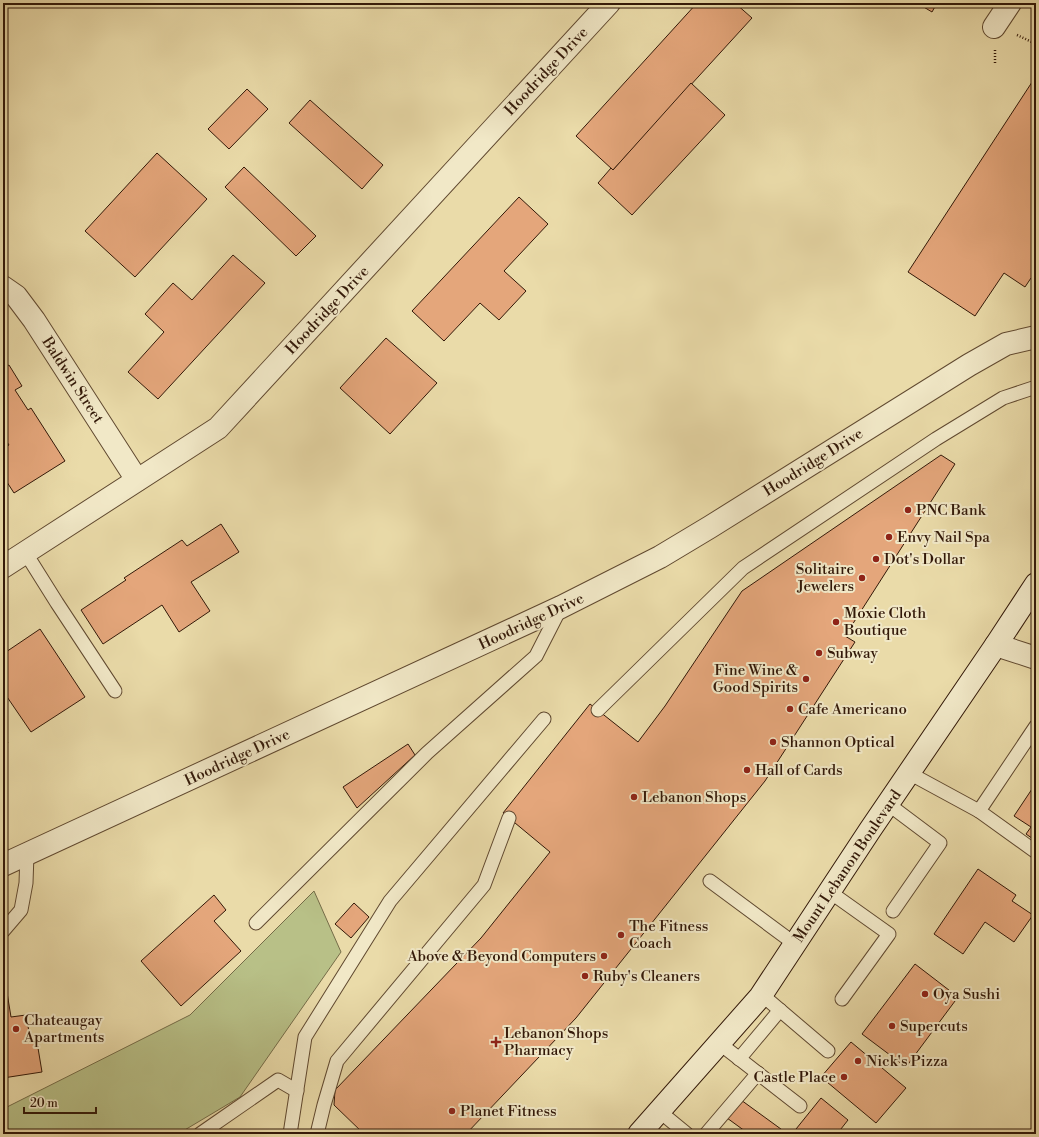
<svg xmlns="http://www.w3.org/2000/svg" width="1039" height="1137" font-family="'Libre Bodoni',serif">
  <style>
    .green { fill: #b8c087; stroke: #756c48 }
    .building { fill: #e4a67b; stroke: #321808 }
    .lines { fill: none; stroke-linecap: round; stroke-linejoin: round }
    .lane-casing { stroke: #604930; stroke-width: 15 }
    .street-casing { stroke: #604930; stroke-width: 24 }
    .secondary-casing { stroke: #321808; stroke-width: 24 }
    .path { stroke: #321808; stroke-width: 2.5; stroke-dasharray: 1 2; stroke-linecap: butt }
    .lane { stroke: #f1e8c7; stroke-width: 13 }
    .street { stroke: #f1e8c7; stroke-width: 22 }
    .secondary { stroke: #f1e8c7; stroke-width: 22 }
    .poi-dot { fill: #8f2418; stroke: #f1e8c7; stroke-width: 1.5 }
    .labels { text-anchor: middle; stroke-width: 4; stroke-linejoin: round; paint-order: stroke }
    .street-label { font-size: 15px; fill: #321808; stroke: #f1e8c7 }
    .poi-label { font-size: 15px; fill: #321808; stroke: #f1e8c7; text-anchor: start }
  </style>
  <rect width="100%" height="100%" fill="#eadba9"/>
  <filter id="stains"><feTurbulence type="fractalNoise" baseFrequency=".005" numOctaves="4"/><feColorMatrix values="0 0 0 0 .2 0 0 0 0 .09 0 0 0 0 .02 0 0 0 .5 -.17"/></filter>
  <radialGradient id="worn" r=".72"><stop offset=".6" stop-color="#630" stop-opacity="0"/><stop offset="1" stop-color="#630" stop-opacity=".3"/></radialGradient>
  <!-- green -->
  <polygon class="green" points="314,891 341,952 240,1097 178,1134 3,1134 3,1109 190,1015"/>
  <!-- building -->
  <g class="building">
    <polygon points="697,3 721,3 726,7 730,3 735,3 752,18 613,170 576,136"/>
    <polygon points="917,3 937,3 932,12"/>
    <polygon points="1036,76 1036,281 1031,278 1025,287 1004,273 975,316 908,272"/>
    <polygon points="691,83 725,115 632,215 598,183 611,168 613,170"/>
    <polygon points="247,89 268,109 229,149 208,129"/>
    <polygon points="310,100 383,165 362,189 289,123"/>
    <polygon points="157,153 207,199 135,277 85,231"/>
    <polygon points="244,167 316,236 296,256 225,187"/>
    <polygon points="519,197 548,224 504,271 526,291 499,320 480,303 444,341 412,311"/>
    <polygon points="233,255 265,283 158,399 128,372 164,332 145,314 173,283 192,300"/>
    <polygon points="386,338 437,383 390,434 340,388"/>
    <polygon points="3,364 5,367 9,365 22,386 15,390 28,410 31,408 65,461 14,493 3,476 3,449 9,445 3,436"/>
    <polygon points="941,455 955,464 845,636 855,642 765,781 576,1018 466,1134 364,1134 334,1105 335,1090 481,938 550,852 503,813 590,704 638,742 665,706 742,591"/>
    <polygon points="221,524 239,552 191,582 210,611 179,632 162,605 103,644 81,610 126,580 124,578 182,540 187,546"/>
    <polygon points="40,629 85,697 31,732 3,691 3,654"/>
    <polygon points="3,735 8,743 3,747"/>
    <polygon points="408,744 415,755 357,808 343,787"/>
    <polygon points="1036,783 1036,841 1026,834 1031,827 1014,816"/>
    <polygon points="978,869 1016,895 1012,901 1033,915 1014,942 985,922 963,954 934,934"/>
    <polygon points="214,895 226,910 214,921 241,951 181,1006 141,961"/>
    <polygon points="354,903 369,917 351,938 335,924"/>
    <polygon points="915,964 958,997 906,1067 862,1034"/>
    <polygon points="3,968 11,1017 26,1015 31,1043 37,1042 42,1072 3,1078"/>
    <polygon points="851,1042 906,1088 876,1123 821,1077"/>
    <polygon points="821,1098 848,1120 837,1134 792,1134"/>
    <polygon points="741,1100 785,1132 783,1134 749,1134 727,1118"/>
  </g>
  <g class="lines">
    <defs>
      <g id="lane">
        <polyline points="25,552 57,603 115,691"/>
        <polyline points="598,710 743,568 936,439 1003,398 1036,387"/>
        <polyline points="909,773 979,811 1036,852"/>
        <polyline points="888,804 940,843 893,911"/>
        <polyline points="979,811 1036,726"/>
        <polyline points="710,881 795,944"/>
        <polyline points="830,892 889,934 842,999"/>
        <polyline points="256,923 427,753 536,656 561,607"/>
        <polyline points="3,931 21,910 26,883 27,854"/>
        <polyline points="761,994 828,1051"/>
        <polyline points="719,1043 800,1106"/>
        <polyline points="739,1059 780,1010"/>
        <polyline points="659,1111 687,1134"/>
        <polyline points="200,1134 278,1080 297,1091"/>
        <polyline points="290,1134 305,1037 390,901 544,719"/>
        <polyline points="317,1134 324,1105 337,1061 484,885 509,818"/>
        <polyline points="706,1134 758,1073"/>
      </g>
      <g id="street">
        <polyline points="994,27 1010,3"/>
        <polyline points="3,287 16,296 34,320 137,480"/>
        <polyline points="3,567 218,428 609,3"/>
        <polyline points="996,645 1036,658"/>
        <polyline points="3,865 561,607 660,557 710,527 969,365 1006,344 1036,337"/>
      </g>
      <polyline id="secondary" points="639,1134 760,997 870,830 996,645 1036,584"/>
    </defs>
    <!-- lane casing -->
    <use href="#lane" class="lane-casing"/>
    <!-- street casing -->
    <use href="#street" class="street-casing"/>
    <!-- secondary casing -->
    <use href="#secondary" class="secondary-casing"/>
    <!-- path -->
    <g class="path">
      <polyline points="1017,35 1032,42 1036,42"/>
      <polyline points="995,50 995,65"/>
    </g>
    <!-- lane -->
    <use href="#lane" class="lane"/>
    <!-- street -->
    <use href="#street" class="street"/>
    <!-- secondary -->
    <use href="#secondary" class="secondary"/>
  </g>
  <!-- markers -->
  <g class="poi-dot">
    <circle cx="908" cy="510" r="4"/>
    <circle cx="889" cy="537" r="4"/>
    <circle cx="876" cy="559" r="4"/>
    <circle cx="862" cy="578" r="4"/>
    <circle cx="836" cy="622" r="4"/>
    <circle cx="819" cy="653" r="4"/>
    <circle cx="806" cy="679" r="4"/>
    <circle cx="790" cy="709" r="4"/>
    <circle cx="773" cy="742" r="4"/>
    <circle cx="747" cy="770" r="4"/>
    <circle cx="634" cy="797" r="4"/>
    <circle cx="621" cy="935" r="4"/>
    <circle cx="604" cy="956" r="4"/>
    <circle cx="585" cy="976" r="4"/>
    <circle cx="925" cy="994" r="4"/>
    <circle cx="892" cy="1026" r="4"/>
    <circle cx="16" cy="1029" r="4"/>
    <path d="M494 1036h4v4h4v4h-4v4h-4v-4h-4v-4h4z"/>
    <circle cx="858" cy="1061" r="4"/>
    <circle cx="844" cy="1077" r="4"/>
    <circle cx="452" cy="1111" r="4"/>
  </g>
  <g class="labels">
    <!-- street labels -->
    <g class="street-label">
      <text transform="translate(546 71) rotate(-47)" y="5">Hoodridge Drive</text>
      <text transform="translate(327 310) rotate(-47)" y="5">Hoodridge Drive</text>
      <text transform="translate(73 380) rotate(57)" y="5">Baldwin Street</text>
      <text transform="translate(813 462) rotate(-32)" y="5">Hoodridge Drive</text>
      <text transform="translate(531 621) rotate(-25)" y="5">Hoodridge Drive</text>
      <text transform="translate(237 757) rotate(-25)" y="5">Hoodridge Drive</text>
      <text transform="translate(847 866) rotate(-56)" y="5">Mount Lebanon Boulevard</text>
    </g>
    <!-- poi labels -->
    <g class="poi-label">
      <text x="916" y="515">PNC Bank</text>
      <text x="897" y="542">Envy Nail Spa</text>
      <text x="884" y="564">Dot's Dollar</text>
      <text x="854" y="574" text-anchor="end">Solitaire<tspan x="854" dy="17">Jewelers</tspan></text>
      <text x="844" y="618">Moxie Cloth<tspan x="844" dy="17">Boutique</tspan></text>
      <text x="827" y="658">Subway</text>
      <text x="798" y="675" text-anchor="end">Fine Wine &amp;<tspan x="798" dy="17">Good Spirits</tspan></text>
      <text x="798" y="714">Cafe Americano</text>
      <text x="781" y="747">Shannon Optical</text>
      <text x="755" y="775">Hall of Cards</text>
      <text x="642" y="802">Lebanon Shops</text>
      <text x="629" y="931">The Fitness<tspan x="629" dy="17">Coach</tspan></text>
      <text x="596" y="961" text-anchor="end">Above &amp; Beyond Computers</text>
      <text x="593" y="981">Ruby's Cleaners</text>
      <text x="933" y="999">Oya Sushi</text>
      <text x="24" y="1025">Chateaugay<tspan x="24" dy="17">Apartments</tspan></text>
      <text x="900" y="1031">Supercuts</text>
      <text x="504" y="1038">Lebanon Shops<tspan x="504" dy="17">Pharmacy</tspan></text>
      <text x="866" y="1066">Nick's Pizza</text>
      <text x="836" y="1082" text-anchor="end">Castle Place</text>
      <text x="460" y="1116">Planet Fitness</text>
    </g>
  </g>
  <!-- margin -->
  <rect width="1039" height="1137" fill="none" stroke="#eadba9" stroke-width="16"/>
  <rect x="4" y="4" width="1031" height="1129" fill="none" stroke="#321808" stroke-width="2"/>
  <rect x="8" y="8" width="1023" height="1121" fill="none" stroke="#321808"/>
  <!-- scale -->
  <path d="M24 1107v6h72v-6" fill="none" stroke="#321808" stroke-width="2"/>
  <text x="30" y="1107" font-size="12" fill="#321808" stroke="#f1e8c7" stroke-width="3" paint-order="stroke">20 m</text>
  <rect width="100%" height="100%" filter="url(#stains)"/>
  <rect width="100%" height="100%" fill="url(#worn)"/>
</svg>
